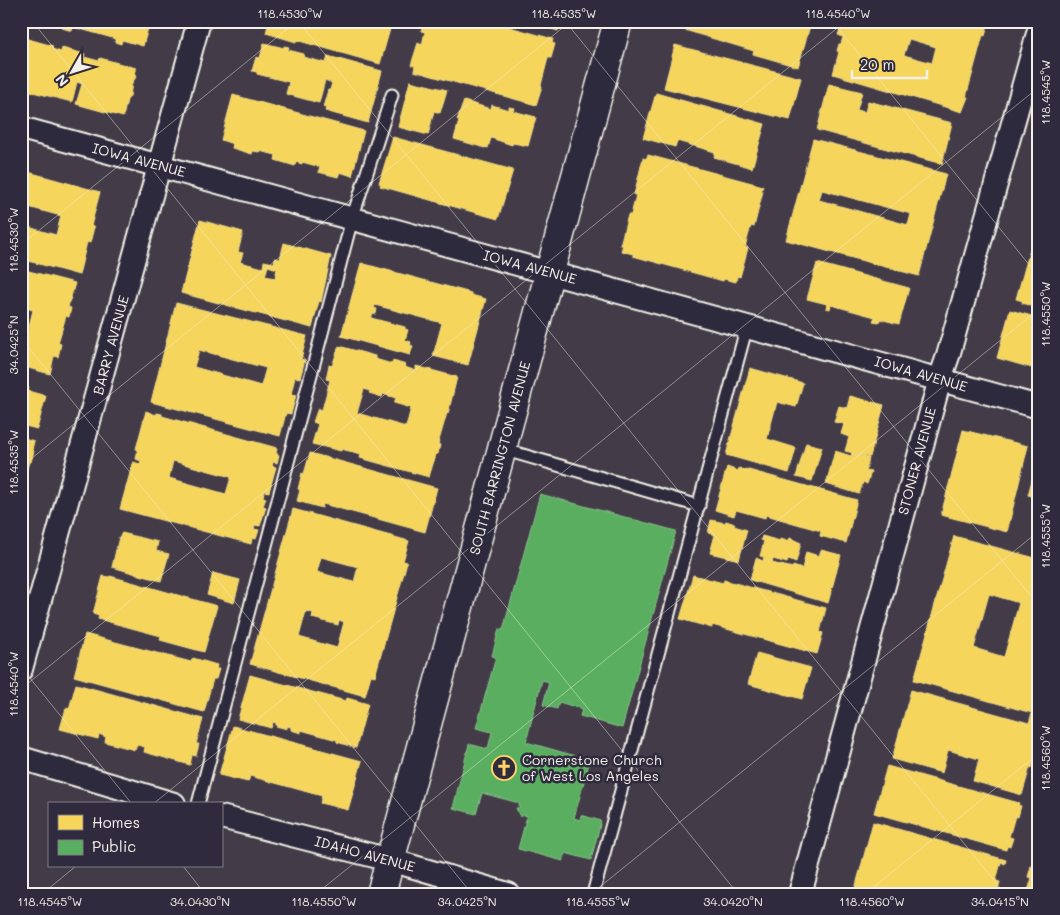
<svg xmlns="http://www.w3.org/2000/svg" width="1060" height="915" font-family="Mali,sans-serif">
  <style>
    .homes { fill: #f6d55c; stroke: #f5dd86; fill-rule: evenodd }
    .public { fill: #5aae61; stroke: #88c28a }
    .lines { fill: none; stroke-linecap: round; stroke-linejoin: round }
    .lane-casing { stroke: #f4f1e8; stroke-width: 15 }
    .street-casing { stroke: #f4f1e8; stroke-width: 26 }
    .secondary-casing { stroke: #f4f1e8; stroke-width: 31 }
    .lane { stroke: #2f2a3d; stroke-width: 11 }
    .street { stroke: #2f2a3d; stroke-width: 22 }
    .secondary { stroke: #2f2a3d; stroke-width: 28 }
    .ticks { fill: none; stroke: #f4f1e8; stroke-width: 1; stroke-opacity: 0.45 }
    .labels { text-anchor: middle; stroke-width: 5; stroke-linejoin: round; paint-order: stroke }
    .street-label { font-size: 14px; fill: #f4f1e8; stroke: #2f2a3d }
    .poi-label { font-size: 14px; fill: #f4f1e8; stroke: #2f2a3d; text-anchor: start }
    .neatline { fill: none; stroke: #f4f1e8; stroke-width: 2 }
    .ticks-label { font-size: 12px; text-anchor: middle; fill: #f4f1e8 }
  </style>
  <rect width="100%" height="100%" fill="#433c48"/>
  <filter id="ink" filterUnits="userSpaceOnUse"><feTurbulence type="fractalNoise" baseFrequency=".02" numOctaves="2"/><feDisplacementMap in="SourceGraphic" scale="10" xChannelSelector="R" yChannelSelector="G"/><feConvolveMatrix kernelMatrix="1 2 1 2 8 2 1 2 1" color-interpolation-filters="sRGB"/></filter>
  <g filter="url(#ink)">
    <!-- homes -->
    <g class="homes">
      <polygon points="41,21 150,21 143,46 122,40 121,44 115,42 116,39 73,27 72,31 62,28 63,24 53,21 52,25"/>
      <polygon points="269,21 341,21 351,24 352,21 402,21 400,27 386,23 385,27 390,29 380,64 296,40 296,42 266,33"/>
      <polygon points="424,21 488,21 553,39 552,43 555,44 551,58 548,58 541,85 542,86 536,105 414,71 415,66 411,65 418,43 422,45 425,32 421,31"/>
      <polygon points="524,21 561,21 558,31"/>
      <polygon points="680,21 795,21 810,26 798,67 753,54 754,51 678,28"/>
      <path d="M846,21L987,22L986,24L988,25L985,36L983,35L966,97H968L962,112L833,74L839,52L837,51L839,44H841L843,37L838,35L842,23L846,24ZM909,39L936,47L932,63L904,55Z"/>
      <polygon points="21,37 53,46 52,49 61,52 62,48 85,54 84,57 99,61 100,58 136,68 135,73 136,77 132,83 130,96 127,100 123,117 76,104 82,84 77,82 72,102 21,89"/>
      <polygon points="264,43 284,48 284,46 289,47 288,50 304,54 303,57 326,63 328,56 382,71 368,123 325,111 326,108 323,107 328,90 330,90 332,83 325,80 319,103 286,94 289,82 257,74 257,72 252,71 256,57 260,58"/>
      <polygon points="675,45 801,78 790,120 664,88"/>
      <polygon points="410,81 447,90 440,113 434,111 428,135 398,127"/>
      <polygon points="829,84 862,92 857,110 865,112 868,101 952,123 942,164 817,130"/>
      <polygon points="656,93 765,124 752,168 714,157 715,152 677,141 675,147 643,138"/>
      <polygon points="233,95 364,131 352,176 340,172 338,177 318,172 320,167 302,162 302,164 296,162 295,166 275,160 276,155 259,151 259,152 253,151 252,154 232,148 233,144 221,140"/>
      <polygon points="464,101 491,109 492,105 509,110 509,107 514,108 513,111 536,117 528,146 513,143 512,145 491,138 488,148 485,147 485,148 454,139 459,121 457,120"/>
      <polygon points="393,137 513,170 498,219 380,186 381,184 379,183"/>
      <path d="M813,139L946,174L919,276L786,240ZM822,190L911,214L908,225L819,200Z"/>
      <polygon points="648,155 763,186 761,191 763,191 754,227 751,226 745,247 748,248 740,277 737,276 736,282 724,279 723,281 633,256 633,254 621,251 623,245 620,245 628,215 631,215 636,195 634,195 643,158 646,159"/>
      <polygon points="21,170 100,192 91,226 94,227 90,243 87,242 79,275 21,259 21,225 56,235 61,216 21,205"/>
      <polygon points="1039,218 1039,308 1022,303 1023,301 1016,299"/>
      <path d="M200,220L243,232L238,252L243,253L240,262L263,268L264,261L274,263L275,258L280,259L284,243L331,256L321,302L319,301L312,328L181,293ZM268,266L277,269L275,278L265,276Z"/>
      <polygon points="361,263 471,293 471,295 486,299 468,365 433,356 442,323 375,305 374,308 377,309 376,314 373,313 371,318 405,327 405,329 408,330 405,340 411,342 410,345 413,346 410,355 341,336"/>
      <polygon points="817,263 909,288 899,324 880,319 879,322 873,321 875,317 831,305 830,309 826,308 827,304 807,299"/>
      <polygon points="21,269 75,283 68,307 71,308 69,317 66,316 58,343 61,344 58,357 54,356 50,374 21,366 21,329 28,330 33,310 21,307"/>
      <path d="M176,303L307,336L301,359L305,360L300,378L295,377L291,394L296,395L291,414L286,413L280,436L151,402ZM199,350L266,368L261,386L194,367Z"/>
      <polygon points="1010,310 1039,318 1039,370 997,358"/>
      <path d="M339,346L375,356V359L392,364L393,361L406,365L405,367L416,371V366L457,377L448,414L447,413L438,444L440,445L438,454H436L429,477L360,458L361,454L341,449V451L312,444L318,424L313,422L318,408L322,410L330,380L326,379L329,365L332,366ZM364,389L370,391L369,393L382,397L383,394L396,398L394,403L411,408L406,427L357,413Z"/>
      <polygon points="750,368 803,383 796,407 777,402 767,439 796,448 789,473 726,455"/>
      <polygon points="21,385 29,388 28,391 46,396 37,429 21,425"/>
      <polygon points="850,396 884,405 870,457 845,451 849,437 841,434 844,424 834,422 839,406 847,408"/>
      <path d="M146,411L156,415L157,413L162,414V416L277,448L276,453L279,455L277,463L273,462L272,466L276,467L269,492L264,491L263,497L266,498L263,506L266,507L260,526L255,525L254,529L259,530L256,539L252,538L251,544L120,509L133,462L140,464L141,461L136,459L138,449H136ZM173,461L231,477L226,494L169,478Z"/>
      <polygon points="963,430 1028,446 1007,532 941,515"/>
      <polygon points="21,437 34,441 32,450 34,451 31,462 29,462 23,482 21,481"/>
      <polygon points="806,443 822,447 812,481 796,477"/>
      <polygon points="835,451 851,456 852,453 869,458 866,471 871,472 867,484 863,482 859,494 826,484"/>
      <polygon points="310,453 437,488 425,532 323,504 322,508 297,501 300,490 298,489 302,473 304,474"/>
      <polygon points="1037,461 1039,462 1039,498 1028,495"/>
      <polygon points="727,467 738,471 739,468 745,470 745,469 857,500 846,543 820,536 821,531 766,515 765,518 736,510 734,516 715,510"/>
      <path d="M293,509L409,541L403,561L407,562L375,676L371,675L365,696L250,664ZM321,557L358,567L354,582L317,572ZM306,611L313,613L312,618L338,625L339,620L344,622L337,648L299,637Z"/>
      <polygon points="711,520 725,523 726,521 735,524 734,526 747,530 739,560 710,553 715,535 708,533"/>
      <polygon points="122,533 158,542 156,551 169,554 161,581 112,567 119,537"/>
      <polygon points="762,536 780,541 780,539 788,541 790,538 801,543 796,562 788,559 787,563 773,559 772,563 793,568 793,566 802,569 806,552 819,556 821,550 841,555 828,603 750,580 756,558 763,561 764,557 760,556 764,541 761,540"/>
      <path d="M954,536L1039,559V715L914,680ZM989,594L1019,603L1004,657L974,648Z"/>
      <polygon points="213,573 240,580 234,603 207,595"/>
      <polygon points="693,575 723,583 724,580 826,608 820,632 823,633 817,654 712,625 712,628 680,619"/>
      <polygon points="103,576 109,577 110,576 217,606 204,652 160,640 161,636 98,619 99,616 93,614"/>
      <polygon points="85,634 191,662 193,658 217,665 216,669 219,669 216,679 213,679 204,712 74,676"/>
      <polygon points="757,653 811,668 802,699 748,684"/>
      <polygon points="250,675 346,701 347,698 368,704 356,748 337,742 337,740 301,730 301,733 291,730 291,727 287,726 287,729 276,726 276,723 273,722 271,728 238,719"/>
      <polygon points="76,684 203,719 196,744 199,744 196,756 192,755 190,765 144,752 145,747 137,745 135,750 105,742 106,737 99,734 98,739 60,729 66,708 69,709"/>
      <polygon points="911,690 1029,723 1032,713 1039,715 1039,734 1035,749 1037,749 1032,768 1030,767 1022,795 973,781 979,759 948,750 942,773 892,759"/>
      <polygon points="233,726 362,761 348,810 320,803 322,796 250,776 248,782 219,775"/>
      <polygon points="887,766 1019,803 1018,805 1021,806 1018,817 1015,816 1009,837 1013,838 1010,847 1007,846 1006,850 874,813"/>
      <polygon points="873,822 1006,860 1005,864 1001,862 996,881 1000,882 997,894 873,894 855,889"/>
      <polygon points="1036,848 1039,848 1039,894 1027,894 1032,878 1028,877 1031,866 1035,867 1036,863 1032,862"/>
    </g>
    <!-- public -->
    <polygon class="public" points="540,494 676,531 622,728 580,716 582,709 559,702 557,709 543,705 549,682 542,680 526,742 590,760 574,818 580,820 581,815 601,821 591,860 565,853 563,861 518,849 527,816 523,815 520,817 516,808 519,808 519,803 482,793 476,814 453,808 469,744 488,749 492,732 476,728 496,657 492,656 499,629 503,630"/>
    <g class="lines">
      <defs>
        <g id="lane">
          <polyline points="502,449 699,506"/>
          <polyline points="198,804 352,219 392,95"/>
          <polyline points="593,894 747,326"/>
        </g>
        <g id="street">
          <polyline points="21,128 1039,407"/>
          <polyline points="21,669 199,21"/>
          <polyline points="21,758 174,804"/>
          <polyline points="221,817 390,860 508,894"/>
          <polyline points="800,894 940,379 948,356 1039,30"/>
        </g>
        <polyline id="secondary" points="381,894 618,21"/>
      </defs>
      <!-- lane casing -->
      <use href="#lane" class="lane-casing"/>
      <!-- street casing -->
      <use href="#street" class="street-casing"/>
      <!-- secondary casing -->
      <use href="#secondary" class="secondary-casing"/>
      <!-- lane -->
      <use href="#lane" class="lane"/>
      <!-- street -->
      <use href="#street" class="street"/>
      <!-- secondary -->
      <use href="#secondary" class="secondary"/>
    </g>
  </g>
  <!-- ticks -->
  <path class="ticks" d="M32,21L738,894M298,21L1005,894M565,21L1039,606M832,21L1039,277M21,23L23,21M21,245L297,21M21,338L472,894M21,467L571,21M21,667L132,804M21,689L846,21M153,804L1039,87M183,866L205,894M42,894L76,866M316,894L1039,309M591,894L1039,531M865,894L1039,753"/>
  <!-- icons -->
  <defs>
    <symbol id="church-ring" viewBox="-11 -11 22 22"><circle r="9.5" fill="#2f2a3d" stroke="#ffd166" stroke-width="1.5"/><path d="M-1.2-6h2.4v3.5h3.3v2.4h-3.3V6h-2.4V-.1h-3.3v-2.4h3.3Z" fill="#ffd166"/></symbol>
  </defs>
  <g fill-rule="evenodd">
    <use href="#church-ring" x="490" y="754" width="28" height="28"/>
  </g>
  <g class="labels">
    <!-- street labels -->
    <g class="street-label">
      <text transform="translate(139 160) rotate(15)" y="5">IOWA AVENUE</text>
      <text transform="translate(530 267) rotate(15)" y="5">IOWA AVENUE</text>
      <text transform="translate(111 345) rotate(-75)" y="5">BARRY AVENUE</text>
      <text transform="translate(921 374) rotate(16)" y="5">IOWA AVENUE</text>
      <text transform="translate(500 458) rotate(-75)" y="5">SOUTH BARRINGTON AVENUE</text>
      <text transform="translate(917 461) rotate(-75)" y="5">STONER AVENUE</text>
      <text transform="translate(365 854) rotate(15)" y="5">IDAHO AVENUE</text>
    </g>
    <!-- poi labels -->
    <g class="poi-label">
      <text x="522" y="765">Cornerstone Church<tspan x="522" dy="16">of West Los Angeles</tspan></text>
    </g>
  </g>
  <!-- margin -->
  <rect width="1060" height="915" fill="none" stroke="#2f2a3d" stroke-width="55"/>
  <!-- legend -->
  <rect x="48" y="802" width="175" height="65" fill="#2f2a3d" stroke="#7e7a81"/>
  <rect x="58" y="815" width="25" height="15" fill="#f6d55c" stroke="#7e7a81"/>
  <text x="92" y="828" font-size="15" fill="#f4f1e8">Homes</text>
  <rect x="58" y="840" width="25" height="15" fill="#5aae61" stroke="#7e7a81"/>
  <text x="92" y="852" font-size="15" fill="#f4f1e8">Public</text>
  <!-- north arrow -->
  <g transform="translate(72 72) rotate(231)" stroke="#2f2a3d" stroke-width="4" paint-order="stroke">
  <path d="M0-4L9 19L0 12L-9 19Z" fill="#f4f1e8"/>
  <text y="-8" font-size="14" font-weight="bold" text-anchor="middle" fill="#f4f1e8">N</text>
  </g>
  <!-- scale -->
  <path d="M852 70v8h75v-8" fill="none" stroke="#f4f1e8" stroke-width="2.5"/>
  <text x="860" y="70" font-size="15" fill="#f4f1e8" stroke="#2f2a3d" stroke-width="4" paint-order="stroke">20 m</text>
  <rect x="28" y="28" width="1004" height="860" class="neatline"/>
  <g class="ticks-label">
    <text x="290" y="18">118.4530°W</text>
    <text x="564" y="18">118.4535°W</text>
    <text x="838" y="18">118.4540°W</text>
    <text transform="translate(1046 92) rotate(-90)" y="4">118.4545°W</text>
    <text transform="translate(14 240) rotate(-90)" y="4">118.4530°W</text>
    <text transform="translate(1046 314) rotate(-90)" y="4">118.4550°W</text>
    <text transform="translate(14 345) rotate(-90)" y="4">34.0425°N</text>
    <text transform="translate(14 462) rotate(-90)" y="4">118.4535°W</text>
    <text transform="translate(1046 536) rotate(-90)" y="4">118.4555°W</text>
    <text transform="translate(14 684) rotate(-90)" y="4">118.4540°W</text>
    <text transform="translate(1046 758) rotate(-90)" y="4">118.4560°W</text>
    <text x="50" y="906">118.4545°W</text>
    <text x="200" y="906">34.0430°N</text>
    <text x="324" y="906">118.4550°W</text>
    <text x="467" y="906">34.0425°N</text>
    <text x="598" y="906">118.4555°W</text>
    <text x="733" y="906">34.0420°N</text>
    <text x="872" y="906">118.4560°W</text>
    <text x="1000" y="906">34.0415°N</text>
  </g>
</svg>
